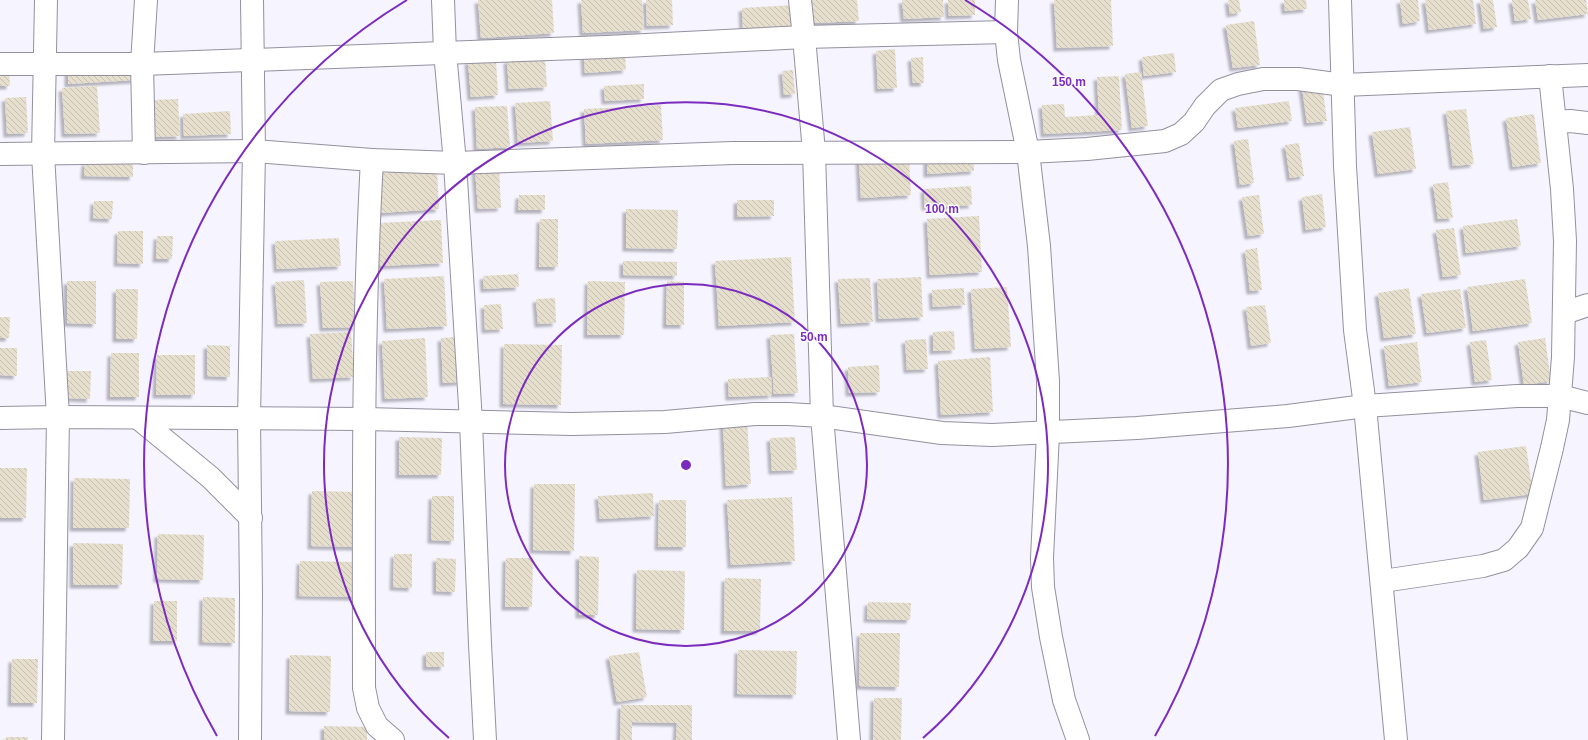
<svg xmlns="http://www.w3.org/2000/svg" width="1588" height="740" font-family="Arial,sans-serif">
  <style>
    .building { fill: url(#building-back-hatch); filter: url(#shadow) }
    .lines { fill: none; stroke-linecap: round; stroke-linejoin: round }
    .minor-casing { stroke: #9490a0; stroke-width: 24 }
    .minor { stroke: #fff; stroke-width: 22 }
    .ring { fill: none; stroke: #7b2cbf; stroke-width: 2 }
    .centre { fill: #7b2cbf; stroke: #fff; stroke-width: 2 }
    .ring-label { font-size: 12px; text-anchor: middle; font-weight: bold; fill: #7b2cbf; stroke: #fff; stroke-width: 3; stroke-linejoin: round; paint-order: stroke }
  </style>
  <defs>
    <pattern id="building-back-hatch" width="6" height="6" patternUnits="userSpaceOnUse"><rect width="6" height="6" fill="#e6dfce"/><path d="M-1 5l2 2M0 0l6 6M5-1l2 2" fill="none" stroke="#c5bfb0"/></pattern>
    <filter id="shadow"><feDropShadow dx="-3.5" dy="3.5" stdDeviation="1" flood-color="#0004"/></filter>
  </defs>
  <rect width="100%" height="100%" fill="#f6f4ff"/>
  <!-- building -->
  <g class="building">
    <polygon points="478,0 552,0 554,33 481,38"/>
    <polygon points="581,0 642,0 644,30 583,33"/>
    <polygon points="646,0 672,0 673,25 647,26"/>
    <polygon points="812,0 857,0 859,21 813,23"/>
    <polygon points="902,0 943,0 944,17 904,19"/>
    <polygon points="948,0 975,0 975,15 949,16"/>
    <polygon points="1054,0 1111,0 1113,46 1057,48"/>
    <polygon points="1228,0 1239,0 1241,12 1230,14"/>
    <polygon points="1284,0 1306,0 1307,9 1285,11"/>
    <polygon points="1400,0 1418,0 1420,21 1403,24"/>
    <polygon points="1425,0 1473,0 1476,24 1429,30"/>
    <polygon points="1480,0 1493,0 1497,27 1484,29"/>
    <polygon points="1512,0 1528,0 1531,19 1515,21"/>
    <polygon points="1535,0 1586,0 1588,14 1538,20"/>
    <polygon points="793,5 795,27 743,29 742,8"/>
    <polygon points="1254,21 1260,65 1233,68 1226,25"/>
    <polygon points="895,49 897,88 878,89 876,51"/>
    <polygon points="625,53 626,70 585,73 584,55"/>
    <polygon points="1174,53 1176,72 1144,76 1142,57"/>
    <polygon points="923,57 924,83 913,83 911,58"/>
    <polygon points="545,58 547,87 509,89 507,60"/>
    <polygon points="496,60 498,95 471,97 468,61"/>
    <polygon points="135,66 135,80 68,84 68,69"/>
    <polygon points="9,68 10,86 0,86 0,69"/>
    <polygon points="793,70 795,94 784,95 782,71"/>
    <polygon points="1141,72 1148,126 1132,128 1125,74"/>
    <polygon points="1119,76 1122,130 1044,134 1042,105 1064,104 1065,117 1099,115 1097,77"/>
    <polygon points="644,84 644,99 605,101 604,86"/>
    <polygon points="1322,84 1327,121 1307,123 1302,87"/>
    <polygon points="97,86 100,133 65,134 62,88"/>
    <polygon points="26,97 28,133 7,134 5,98"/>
    <polygon points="178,99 180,136 155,137 153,100"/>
    <polygon points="550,101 553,141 518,143 515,103"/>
    <polygon points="1289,101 1292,121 1238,128 1235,108"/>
    <polygon points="661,105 663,140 586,144 584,109"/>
    <polygon points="507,106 510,147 477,149 475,107"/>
    <polygon points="1466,109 1474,164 1453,166 1446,111"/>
    <polygon points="230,111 231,134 184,136 183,114"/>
    <polygon points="1534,114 1541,163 1513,167 1506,118"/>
    <polygon points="1410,127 1416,169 1378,174 1372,132"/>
    <polygon points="1248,139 1254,183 1240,185 1234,141"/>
    <polygon points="1299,143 1304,176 1290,178 1285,145"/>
    <polygon points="909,156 911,195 861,198 859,158"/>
    <polygon points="974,157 974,171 927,174 927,160"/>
    <polygon points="85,162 133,163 133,177 84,176"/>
    <polygon points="499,167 501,208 478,209 475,168"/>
    <polygon points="437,170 439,209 380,213 378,173"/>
    <polygon points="1448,182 1453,218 1438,219 1433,184"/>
    <polygon points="971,186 972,205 925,207 924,189"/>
    <polygon points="1322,194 1326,227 1306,230 1302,197"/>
    <polygon points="519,195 545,195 545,210 518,210"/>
    <polygon points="1259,195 1264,234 1248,236 1242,197"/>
    <polygon points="737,200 774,200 774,216 737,217"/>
    <polygon points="94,201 113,201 112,219 93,218"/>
    <polygon points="626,209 678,210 677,249 626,248"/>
    <polygon points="979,216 982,272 930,275 927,219"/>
    <polygon points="540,219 558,219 558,267 539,267"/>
    <polygon points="1517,219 1521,246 1466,253 1463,226"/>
    <polygon points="441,220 443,263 380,266 378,223"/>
    <polygon points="1454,228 1461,275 1443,277 1436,230"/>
    <polygon points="118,231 143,231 143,264 117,263"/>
    <polygon points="157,236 173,236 172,259 156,259"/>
    <polygon points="339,238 341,266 277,269 275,241"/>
    <polygon points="1257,248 1262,290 1250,291 1245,250"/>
    <polygon points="791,257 795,322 719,326 715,261"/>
    <polygon points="623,261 677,262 677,276 623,275"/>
    <polygon points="518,274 519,287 484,289 483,276"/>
    <polygon points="444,276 447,326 387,329 384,279"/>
    <polygon points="921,277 923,317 879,319 877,279"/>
    <polygon points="870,278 873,322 841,324 838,279"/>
    <polygon points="1525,279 1532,323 1473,331 1467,287"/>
    <polygon points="304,280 307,323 278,324 275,282"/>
    <polygon points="67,281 96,281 96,324 67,323"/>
    <polygon points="353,281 356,327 323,328 320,282"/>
    <polygon points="588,281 625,282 624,335 587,335"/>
    <polygon points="667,281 684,282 684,325 666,325"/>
    <polygon points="1007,287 1011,347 975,349 971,289"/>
    <polygon points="964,288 965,305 933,307 932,290"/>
    <polygon points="1409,288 1416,334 1384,338 1378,293"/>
    <polygon points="116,289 138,289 137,339 116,339"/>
    <polygon points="1460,289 1466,328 1427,333 1421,294"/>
    <polygon points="555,298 556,323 538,324 536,299"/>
    <polygon points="501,304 503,329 485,330 484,305"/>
    <polygon points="1265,305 1271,343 1251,346 1246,307"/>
    <polygon points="0,317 10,317 9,338 0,338"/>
    <polygon points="954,331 955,350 933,351 933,332"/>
    <polygon points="351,332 354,377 313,379 310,334"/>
    <polygon points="794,334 798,393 774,394 770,335"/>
    <polygon points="458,337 461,382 443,383 441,338"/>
    <polygon points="425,338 428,397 385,399 382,341"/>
    <polygon points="1545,338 1551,381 1524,385 1518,342"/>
    <polygon points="926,339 928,369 907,370 905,340"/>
    <polygon points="1486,340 1492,380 1475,382 1470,342"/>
    <polygon points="1417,342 1422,382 1389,386 1384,346"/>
    <polygon points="504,344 562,345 561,405 503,404"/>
    <polygon points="207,345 230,346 230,377 207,376"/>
    <polygon points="0,348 17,348 17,376 0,375"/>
    <polygon points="111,353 139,353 139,397 110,397"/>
    <polygon points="157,355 195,355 195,395 156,395"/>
    <polygon points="990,357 993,412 941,415 938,361"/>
    <polygon points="879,365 880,392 849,393 848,367"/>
    <polygon points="67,371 91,371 90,399 67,398"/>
    <polygon points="771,377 772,395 729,397 728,379"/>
    <polygon points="747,421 751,484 726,486 723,422"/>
    <polygon points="399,437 442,438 441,475 399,475"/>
    <polygon points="795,437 797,470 772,471 770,438"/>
    <polygon points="1526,446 1533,494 1484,500 1478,452"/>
    <polygon points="0,468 27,468 26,518 0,518"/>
    <polygon points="74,478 130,479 129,528 73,528"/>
    <polygon points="534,484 575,484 574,551 533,550"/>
    <polygon points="312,491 358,492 357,547 311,546"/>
    <polygon points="653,493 654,516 600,519 598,496"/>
    <polygon points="432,496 454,496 454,541 431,540"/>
    <polygon points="792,497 795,561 731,565 727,500"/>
    <polygon points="659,500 686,500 686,547 658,547"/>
    <polygon points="158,534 204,535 203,580 157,579"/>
    <polygon points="73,543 123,544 122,585 73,585"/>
    <polygon points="394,554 412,554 412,588 393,587"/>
    <polygon points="579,556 599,557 598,615 579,615"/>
    <polygon points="436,558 456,559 455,592 436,591"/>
    <polygon points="506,558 533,558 532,607 505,607"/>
    <polygon points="300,561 357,562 356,597 299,596"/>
    <polygon points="637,570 685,571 684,630 636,629"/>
    <polygon points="725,578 761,579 760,631 724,631"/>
    <polygon points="203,597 235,598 235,643 202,642"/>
    <polygon points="154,601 177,601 177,641 153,641"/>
    <polygon points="868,602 911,603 910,620 867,619"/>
    <polygon points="860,633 900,633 899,687 859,686"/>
    <polygon points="738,650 797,651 796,695 737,694"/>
    <rect x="426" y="652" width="18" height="15"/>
    <polygon points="639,652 647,697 617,702 609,656"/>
    <polygon points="290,655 331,656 330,712 289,711"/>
    <polygon points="12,659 38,659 37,703 11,703"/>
    <polygon points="874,698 902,698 901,740 873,740"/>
    <polygon points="621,705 692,705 692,740 676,740 677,723 632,722 632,740 620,740"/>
    <polygon points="324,726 367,727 367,740 324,740"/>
    <rect x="6" y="737" width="22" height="3"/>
  </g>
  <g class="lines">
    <defs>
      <g id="minor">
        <polyline points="443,0 445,52 455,163 471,422 480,644 485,740"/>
        <polyline points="800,0 804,37 814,152 822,416 849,740"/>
        <polyline points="1007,0 1006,32 1009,60 1028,152 1039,246 1048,381 1048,433 1042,558 1043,587 1051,637 1064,700 1078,740"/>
        <polyline points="1340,0 1345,166 1355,330 1365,406 1396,740"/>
        <polyline points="0,64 142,64 606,47 804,37 1006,32"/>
        <polyline points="1555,122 1570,121 1588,123"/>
        <polyline points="144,153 142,64 146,0"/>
        <polyline points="0,154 254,151 372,160 455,163 733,153 1028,152 1087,149 1165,141 1181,134 1194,122 1205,106 1221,90 1238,84 1263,79 1298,79 1343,85 1588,75"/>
        <path d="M372,160C362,336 364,512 364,688L368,708L377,726L393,740"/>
        <polyline points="1564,313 1588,305"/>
        <polyline points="0,418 58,417 43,154 46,0"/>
        <polyline points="138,418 210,477 251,518"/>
        <polyline points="1383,581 1483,566 1504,560 1518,548 1532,528 1552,448 1558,420 1563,357 1565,241 1562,189 1550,76"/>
        <polyline points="53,740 58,417 365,419 572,424 665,422 755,414 788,414 822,416 942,433 992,435 1137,428 1288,416 1365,406 1517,396 1560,396 1588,403"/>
        <polyline points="250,740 251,593 249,419 254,151 252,0"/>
      </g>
    </defs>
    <!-- minor casing -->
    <use href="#minor" class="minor-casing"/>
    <!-- minor -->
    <use href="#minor" class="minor"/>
  </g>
  <!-- distance rings -->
  <g class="ring">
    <circle cx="686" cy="465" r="181"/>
    <path d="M449 738A362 362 0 1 1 923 738"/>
    <path d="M217 736A542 542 0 0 1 407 0M965 0A542 542 0 0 1 1155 736"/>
  </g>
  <circle cx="686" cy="465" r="6" class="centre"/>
  <g class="ring-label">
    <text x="1069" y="86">150 m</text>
    <text x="942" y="213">100 m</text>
    <text x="814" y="341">50 m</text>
  </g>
</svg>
